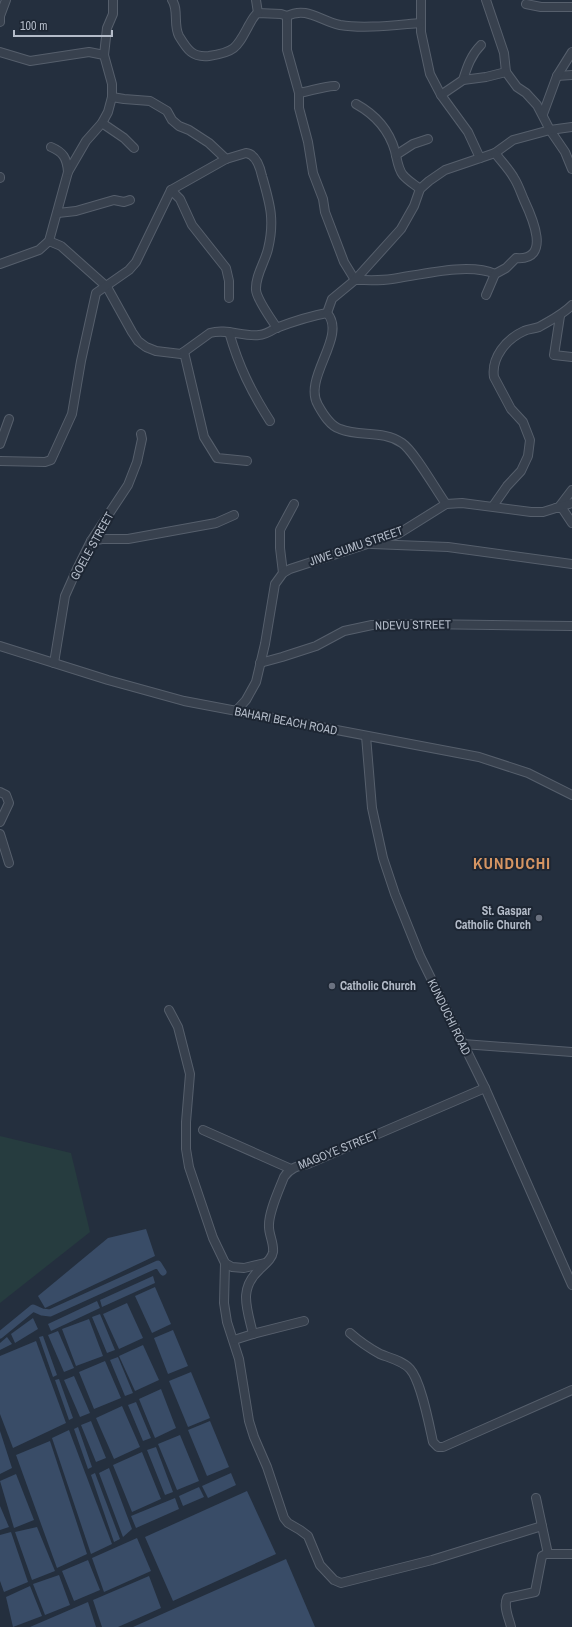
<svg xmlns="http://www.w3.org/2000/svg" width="572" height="1627" font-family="'Archivo Narrow',sans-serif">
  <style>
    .green { fill: #263c3f }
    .water { fill: #394c67 }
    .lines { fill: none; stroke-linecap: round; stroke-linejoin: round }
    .canal { stroke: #394c67; stroke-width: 7 }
    .minor-casing { stroke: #565f6c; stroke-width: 10 }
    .minor { stroke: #38414e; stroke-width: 8 }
    .worship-dot { fill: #6b7280; stroke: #1d2633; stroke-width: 1.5 }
    .labels { text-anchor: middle; stroke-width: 4; stroke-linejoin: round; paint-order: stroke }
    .street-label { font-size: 12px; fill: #b4bcc9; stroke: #1d2633 }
    .poi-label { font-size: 12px; font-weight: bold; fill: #b4bcc9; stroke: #1d2633; text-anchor: end }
    .district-label { font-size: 16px; font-weight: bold; letter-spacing: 1px; fill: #d59563; stroke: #1d2633 }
  </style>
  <rect width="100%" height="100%" fill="#242f3e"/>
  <!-- green -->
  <polygon class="green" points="0,1136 71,1153 90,1232 0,1303"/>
  <!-- water -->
  <g class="water">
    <polygon points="146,1229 155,1256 45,1308 38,1296 108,1238"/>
    <polygon points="153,1276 155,1283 102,1307 100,1300"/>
    <polygon points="155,1287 171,1324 152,1333 135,1296"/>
    <polygon points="97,1301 100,1308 51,1331 48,1324"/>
    <polygon points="127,1303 143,1338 119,1349 103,1314"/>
    <polygon points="100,1314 115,1350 107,1353 92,1317"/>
    <polygon points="33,1318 38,1329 15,1343 11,1334"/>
    <polygon points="89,1319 103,1356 76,1366 62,1329"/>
    <polygon points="173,1330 188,1366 168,1374 154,1338"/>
    <polygon points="58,1331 74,1368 64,1372 48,1335"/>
    <polygon points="43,1336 57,1375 53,1377 39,1337"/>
    <polygon points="7,1337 12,1344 0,1350 0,1343"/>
    <polygon points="36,1341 66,1423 13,1448 0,1414 0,1356"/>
    <polygon points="143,1345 159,1380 135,1391 119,1356"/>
    <polygon points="118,1357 133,1393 125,1396 110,1360"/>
    <polygon points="105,1361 121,1398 94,1409 79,1372"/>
    <polygon points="191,1372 210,1418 188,1427 169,1381"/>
    <polygon points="74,1376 90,1413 80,1417 64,1380"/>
    <polygon points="59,1379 73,1418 69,1420 55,1380"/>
    <polygon points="161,1389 176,1428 155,1438 139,1399"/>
    <polygon points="136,1402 151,1438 143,1441 128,1405"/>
    <polygon points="122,1406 140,1447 114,1459 96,1418"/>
    <polygon points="91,1421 106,1458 96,1462 81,1425"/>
    <polygon points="210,1421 229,1467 207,1476 188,1430"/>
    <polygon points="78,1427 92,1467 88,1469 74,1429"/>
    <polygon points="69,1430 112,1544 91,1554 52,1438"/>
    <polygon points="0,1431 12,1468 0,1474"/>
    <polygon points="180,1435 199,1481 177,1490 158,1444"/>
    <polygon points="50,1441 87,1554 57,1568 16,1455"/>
    <polygon points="156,1447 173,1492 165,1495 147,1450"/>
    <polygon points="142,1452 161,1499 132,1512 113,1465"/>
    <polygon points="109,1468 132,1529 123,1537 99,1473"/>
    <polygon points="95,1473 120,1539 114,1542 91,1475"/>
    <polygon points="231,1473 236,1485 208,1498 202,1486"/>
    <polygon points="16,1474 34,1520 14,1528 0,1481"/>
    <polygon points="199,1487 204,1497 183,1506 179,1496"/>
    <polygon points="247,1491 276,1554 173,1601 145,1537"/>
    <polygon points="175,1498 179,1509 136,1528 131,1516"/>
    <polygon points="0,1506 9,1527 0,1530"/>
    <polygon points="37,1527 55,1571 32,1580 15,1532"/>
    <polygon points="11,1532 28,1582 4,1592 0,1581 0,1535"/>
    <polygon points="137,1538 151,1571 104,1592 92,1558"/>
    <polygon points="286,1559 315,1627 133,1627"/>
    <polygon points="88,1560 100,1590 74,1601 62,1571"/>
    <polygon points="59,1575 70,1605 45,1615 33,1584"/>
    <polygon points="149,1576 161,1608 118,1627 102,1627 93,1600"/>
    <polygon points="30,1586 42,1616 13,1627 6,1597"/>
    <polygon points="88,1602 96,1627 30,1627"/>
  </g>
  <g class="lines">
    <!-- canal -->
    <polyline class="canal" points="0,1335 33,1308 42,1312 50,1313 158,1264 163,1272"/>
    <defs>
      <g id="minor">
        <path d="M172,0C179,10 173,25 179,36C187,49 192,58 209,56C236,52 237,47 249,25C252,20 254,15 258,13L281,14L287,16V50L299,93C307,92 329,85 335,86"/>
        <polyline points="256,0 258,13"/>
        <polyline points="421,0 421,32 430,74 441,95 468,132 480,158"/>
        <polyline points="486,0 504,53 506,72"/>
        <polyline points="526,4 541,7 572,7"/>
        <path d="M287,16C307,6 320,21 340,25C364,29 395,25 420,23"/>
        <polyline points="0,22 0,16 6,0"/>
        <polyline points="0,52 30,61 89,52 104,55 112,84 112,97 108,112 102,123 86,141 68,172 49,241 39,250 0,264"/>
        <polyline points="104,55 107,28 113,14 113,0"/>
        <polyline points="557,76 572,75"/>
        <path d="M463,80C467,67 471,55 481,45"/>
        <path d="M299,93V108L308,142L313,173L323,199L325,212L344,262L355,280C367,280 380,281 392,279C420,275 469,262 495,274"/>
        <polyline points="441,95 463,80 486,77 506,72 517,87 526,93 537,105 550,130 565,152 572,169"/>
        <polyline points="112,97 124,99 150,101 167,111 172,120 179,126 189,130 209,143 226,159"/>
        <path d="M356,104C376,115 389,130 395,151C397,159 398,169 403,175C407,180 415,185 420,189"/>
        <polyline points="543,114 557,76 572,52"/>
        <polyline points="102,123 124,138 134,148"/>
        <path d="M51,147C63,152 67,158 68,172"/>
        <polyline points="396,155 413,144 428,139"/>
        <polyline points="0,177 0,178"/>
        <polyline points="171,190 180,199 192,225 226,268 229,281 229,298"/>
        <polyline points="58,213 76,211 114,200 124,202 130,200"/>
        <path d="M49,241L61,246L107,287L132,332L138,341L146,347L156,351L181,354L210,333C226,328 243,337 259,335C265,335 271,331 276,328C292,322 310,316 327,313L332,299L355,280L401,229L414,206L420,189L429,181L445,170L495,153L513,140L550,130L572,127"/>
        <path d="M486,295L495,274L506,268L516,258C552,261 532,217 524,200C521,193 518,184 514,178C509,169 501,161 495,153"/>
        <path d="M327,313C348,336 302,378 318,405C323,414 330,426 340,429C360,437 383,430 402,443C414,451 436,490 446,504"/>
        <polyline points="560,316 554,355 572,357"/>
        <path d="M229,332C239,367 251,391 270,421"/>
        <polyline points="184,352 204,437 217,458 247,461"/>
        <polyline points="0,444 9,419"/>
        <path d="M0,461L45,462L51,460L72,414L81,361L96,293L129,270L136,262L171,190L226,159L246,153C256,154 260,167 262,176C270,204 275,220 268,249C265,262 255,276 256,290C257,300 271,319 277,328"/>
        <path d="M493,506L507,486L521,471L528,456L530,440L523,422L511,409L494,377C491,358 506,339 524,331C528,329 534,329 539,327C551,320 562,315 572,305"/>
        <polyline points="559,507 572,490"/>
        <polyline points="556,508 562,508 572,523"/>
        <polyline points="91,541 102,539 128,539 216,523 234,515"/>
        <polyline points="372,544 448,547 572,564"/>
        <polyline points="283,573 280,548 280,530 294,504"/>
        <polyline points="0,646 108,680 184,701 479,757 528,773 572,795"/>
        <polyline points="54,663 65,596 77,569 91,541 128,485 137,462 142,439 141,434"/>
        <polyline points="260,663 282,657 316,646 344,631 372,625 418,624 572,626"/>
        <polyline points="236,711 246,700 256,682 265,644 275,584 283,573 290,569 398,534 446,504 462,503 531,512 543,512 572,503"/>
        <polyline points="366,736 372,808 383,858 395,894 420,956 485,1088 572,1285"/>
        <polyline points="0,792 6,795 9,803 0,822"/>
        <polyline points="0,834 9,863"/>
        <polyline points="169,1010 178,1027 190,1074 186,1122 186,1149 189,1167 213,1238 225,1263 232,1267 244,1268 265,1263"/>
        <polyline points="463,1044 572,1052"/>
        <polyline points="203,1130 291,1169"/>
        <polyline points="225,1263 224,1303 227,1322 239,1359 249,1421 254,1437 267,1467 284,1518 288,1523 300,1530 308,1536 320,1565 334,1580 341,1583 432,1560 542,1526"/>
        <path d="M350,1333C359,1341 369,1348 380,1354C390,1358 403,1361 410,1369C421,1381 429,1424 433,1442L438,1447H443L572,1390"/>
        <path d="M253,1334C247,1308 238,1289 260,1269C265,1264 272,1259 273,1252C274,1243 269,1235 269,1227C268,1213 279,1190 284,1177C290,1168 297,1166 308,1164L485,1088"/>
        <polyline points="234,1340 253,1334 304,1321"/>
        <polyline points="536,1498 548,1554"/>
        <path d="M511,1627C509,1618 503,1607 507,1598L535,1592L542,1556L546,1554H572"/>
      </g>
    </defs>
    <!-- minor casing -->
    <use href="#minor" class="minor-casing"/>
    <!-- minor -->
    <use href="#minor" class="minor"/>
  </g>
  <!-- markers -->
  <g class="worship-dot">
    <circle cx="539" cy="918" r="4"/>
    <circle cx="332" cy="986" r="4"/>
  </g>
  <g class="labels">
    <!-- street labels -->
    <g class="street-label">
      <text transform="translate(92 546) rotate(-61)" y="4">GOELE STREET</text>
      <text transform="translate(356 546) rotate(-19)" y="4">JIWE GUMU STREET</text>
      <text transform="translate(413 625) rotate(-1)" y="4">NDEVU STREET</text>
      <text transform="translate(286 721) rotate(11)" y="4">BAHARI BEACH ROAD</text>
      <text transform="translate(449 1017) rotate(64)" y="4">KUNDUCHI ROAD</text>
      <text transform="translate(338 1150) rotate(-22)" y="4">MAGOYE STREET</text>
    </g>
    <!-- poi labels -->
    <g class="poi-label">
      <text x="531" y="915">St. Gaspar<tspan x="531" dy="14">Catholic Church</tspan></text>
      <text x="340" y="990" text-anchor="start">Catholic Church</text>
    </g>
    <!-- district labels -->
    <g class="district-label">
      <text x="512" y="869">KUNDUCHI</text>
    </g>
  </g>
  <!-- scale -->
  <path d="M14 30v6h98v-6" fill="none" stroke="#b4bcc9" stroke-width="2"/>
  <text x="20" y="30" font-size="12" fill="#b4bcc9" stroke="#1d2633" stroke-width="3" paint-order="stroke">100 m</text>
</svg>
